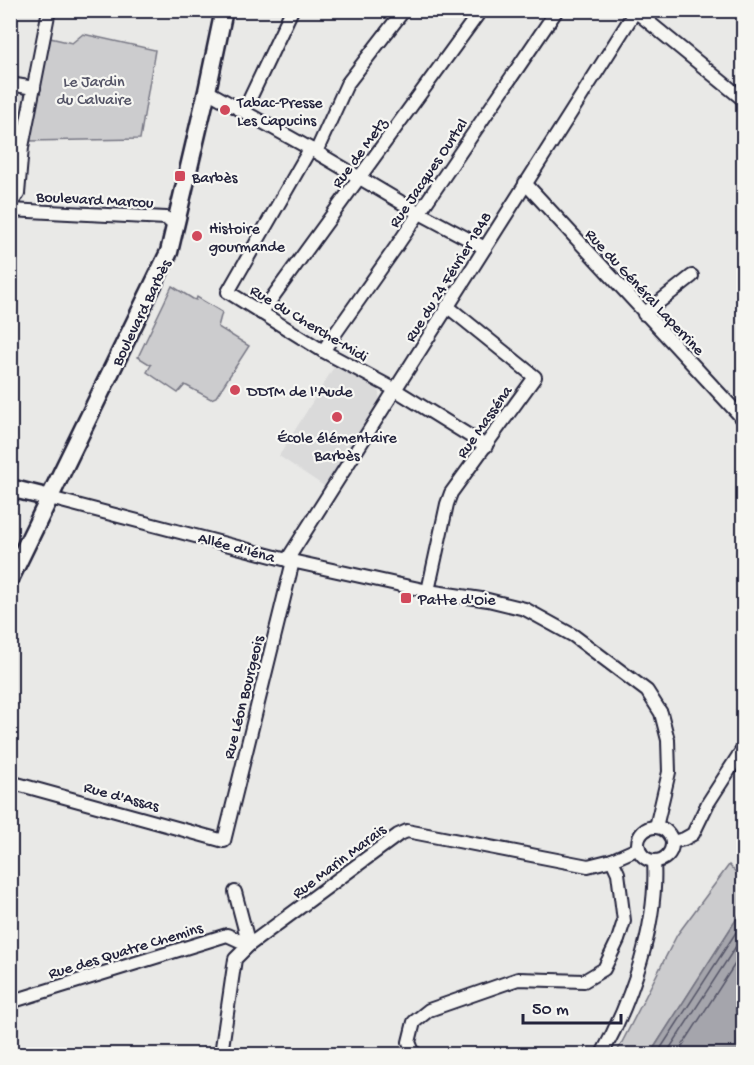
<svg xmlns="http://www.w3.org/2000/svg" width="754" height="1065" font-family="'Gochi Hand',sans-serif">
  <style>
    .built { fill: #dadada }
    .green { fill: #ccccce; stroke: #777784; stroke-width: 1.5 }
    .water { fill: #a5a5ac; stroke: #71717f; stroke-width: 1.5 }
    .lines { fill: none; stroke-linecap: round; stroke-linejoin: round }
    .shore { stroke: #565668; stroke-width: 1.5 }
    .minor-casing { stroke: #22223b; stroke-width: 16 }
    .secondary-casing { stroke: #22223b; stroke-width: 21 }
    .minor { stroke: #f6f6f2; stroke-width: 12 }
    .secondary { stroke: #f6f6f2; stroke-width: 16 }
    .poi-dot { fill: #d1495b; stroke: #f6f6f2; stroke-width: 2 }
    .labels { text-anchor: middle; stroke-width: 4.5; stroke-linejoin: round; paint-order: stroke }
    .park-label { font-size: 16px; fill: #555567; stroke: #f6f6f2 }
    .poi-label { font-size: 16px; fill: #22223b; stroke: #f6f6f2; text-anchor: start }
    .street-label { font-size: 16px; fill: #22223b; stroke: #f6f6f2 }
  </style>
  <rect width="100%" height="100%" fill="#e9e9e7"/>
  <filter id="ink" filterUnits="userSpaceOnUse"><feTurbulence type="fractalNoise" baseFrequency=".0167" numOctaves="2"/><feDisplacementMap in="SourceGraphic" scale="12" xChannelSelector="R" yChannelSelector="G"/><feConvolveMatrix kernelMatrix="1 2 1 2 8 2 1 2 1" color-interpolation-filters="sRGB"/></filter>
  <g filter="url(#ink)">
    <!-- built -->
    <g class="built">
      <polygon points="10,90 25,95 16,142 11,142"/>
      <polygon points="337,362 378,387 380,402 327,488 279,456"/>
    </g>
    <!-- green -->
    <g class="green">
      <polygon points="83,34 155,50 140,139 28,141 50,38 72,43"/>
      <polygon points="172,286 193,299 196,300 197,297 222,312 218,327 249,346 216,397 211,399 185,385 178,393 147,372 151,365 138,357"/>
      <polygon points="729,865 743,880 743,909 650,1054 616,1054 677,935"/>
    </g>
    <!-- water -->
    <polygon class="water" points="743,909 743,1054 650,1054"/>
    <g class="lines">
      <!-- shore -->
      <g class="shore">
        <polyline points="657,1054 744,920"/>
        <polyline points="666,1054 744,934"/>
        <polyline points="677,1054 744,950"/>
      </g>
      <defs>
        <g id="minor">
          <polyline points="634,10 744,100"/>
          <polyline points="10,84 34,88"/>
          <polyline points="207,91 316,152 414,210 485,248"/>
          <polyline points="244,111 292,10"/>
          <polyline points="310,149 228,292 323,351 394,389 486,446"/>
          <polyline points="316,152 347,84 404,10"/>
          <polyline points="525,183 744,420"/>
          <polyline points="10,204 18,194 22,147 49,10"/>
          <polyline points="10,210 166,218 175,226"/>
          <polyline points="261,313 481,10"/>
          <polyline points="644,314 692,276"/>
          <polyline points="323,351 396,247 557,10"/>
          <polyline points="50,498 287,560 428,591 488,600 525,609 574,636 647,691 661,713 668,740 669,772 656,827"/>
          <polyline points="287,560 636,10"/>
          <polyline points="428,591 447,504 451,493 535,377 447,306"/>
          <polyline points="10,782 224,841 293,561"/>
          <circle cx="655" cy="844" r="17"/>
          <polyline points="672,842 684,839 693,834 708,803 744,747"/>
          <polyline points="235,892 249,945"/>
          <polyline points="10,1002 227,935 249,945"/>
          <polyline points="221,1054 235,959 249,945 398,835 407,831 588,866 612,860 639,848"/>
          <polyline points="414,1054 409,1042 414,1022 429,1010 518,979 584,981 604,969 618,940 624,921 618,873 612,860"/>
          <path d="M602,1054C632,999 658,925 654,861"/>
        </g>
        <g id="secondary">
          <polyline points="10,488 50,498"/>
          <polyline points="10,579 169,252 207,91 224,10"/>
        </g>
      </defs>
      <!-- minor casing -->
      <use href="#minor" class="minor-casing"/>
      <!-- secondary casing -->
      <use href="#secondary" class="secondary-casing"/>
      <!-- minor -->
      <use href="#minor" class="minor"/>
      <!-- secondary -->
      <use href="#secondary" class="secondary"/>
    </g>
  </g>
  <!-- markers -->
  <g class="poi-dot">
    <circle cx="225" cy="110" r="6"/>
    <rect x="174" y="170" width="12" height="12" rx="3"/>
    <circle cx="197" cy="236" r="6"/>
    <circle cx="235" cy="390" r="6"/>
    <circle cx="337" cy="417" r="6"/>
    <rect x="400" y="592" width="12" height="12" rx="3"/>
  </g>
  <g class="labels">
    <!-- park labels -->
    <g class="park-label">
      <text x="94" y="86">Le Jardin<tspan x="94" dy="18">du Calvaire</tspan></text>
    </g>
    <!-- poi labels -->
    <g class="poi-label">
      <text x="237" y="107">Tabac-Presse<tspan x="237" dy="18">Les Capucins</tspan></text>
      <text x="192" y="182">Barbès</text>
      <text x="209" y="233">Histoire<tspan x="209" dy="18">gourmande</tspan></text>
      <text x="247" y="396">DDTM de l'Aude</text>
      <text x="337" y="442" text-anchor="middle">École élémentaire<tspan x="337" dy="18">Barbès</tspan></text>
      <text x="418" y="604">Patte d'Oie</text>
    </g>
    <!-- street labels -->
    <g class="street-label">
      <text transform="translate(358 152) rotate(-54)" y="6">Rue de Metz</text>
      <text transform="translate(427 172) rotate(-56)" y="6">Rue Jacques Ourtal</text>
      <text transform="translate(95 198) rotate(3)" y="6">Boulevard Marcou</text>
      <text transform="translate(447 276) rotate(-58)" y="6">Rue du 24 Février 1848</text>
      <text transform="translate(646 291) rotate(47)" y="6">Rue du Général Laperrine</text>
      <text transform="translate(140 312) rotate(-64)" y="6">Boulevard Barbès</text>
      <text transform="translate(310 322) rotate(31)" y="6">Rue du Cherche-Midi</text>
      <text transform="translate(483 421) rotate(-55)" y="6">Rue Masséna</text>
      <text transform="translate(237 546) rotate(15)" y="6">Allée d'Iéna</text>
      <text transform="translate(242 697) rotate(-76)" y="6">Rue Léon Bourgeois</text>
      <text transform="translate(122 795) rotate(15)" y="6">Rue d'Assas</text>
      <text transform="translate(338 860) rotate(-37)" y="6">Rue Marin Marais</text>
      <text transform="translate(125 949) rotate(-17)" y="6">Rue des Quatre Chemins</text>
    </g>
  </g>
  <!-- margin -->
  <rect width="754" height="1065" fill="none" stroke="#f6f6f2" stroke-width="36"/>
  <rect x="18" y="18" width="718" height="1029" fill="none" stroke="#22223b" stroke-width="2" filter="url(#ink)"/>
  <!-- scale -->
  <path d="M523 1014v9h98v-9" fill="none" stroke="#22223b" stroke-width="3"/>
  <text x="532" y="1014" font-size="18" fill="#22223b" stroke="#f6f6f2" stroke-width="4.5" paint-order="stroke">50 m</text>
</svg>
